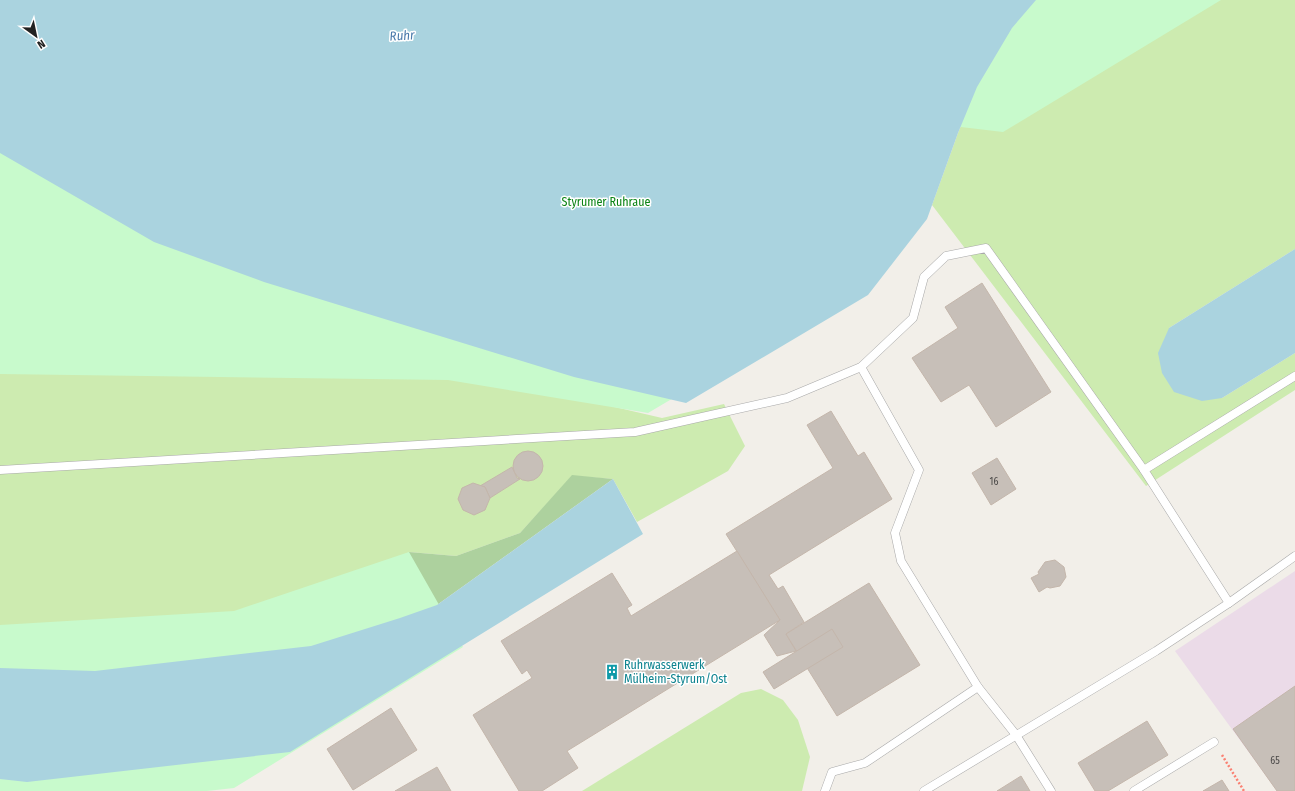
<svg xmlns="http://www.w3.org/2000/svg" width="1295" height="791" font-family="'Fira Sans Condensed',sans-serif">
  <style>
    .industrial { fill: #ebdbe8 }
    .grass { fill: #cdebb0 }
    .forest { fill: #add19e }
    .park { fill: #c8facc }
    .water { fill: #aad3df }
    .building { fill: #c7bfb8; stroke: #c4b6ab }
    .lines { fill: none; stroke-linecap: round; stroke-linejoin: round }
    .lane-casing { stroke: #a9a9a9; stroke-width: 9 }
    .path { stroke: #fa8072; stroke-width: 2.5; stroke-dasharray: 2 2; stroke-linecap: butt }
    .lane { stroke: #fff; stroke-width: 8 }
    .labels { text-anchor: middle; stroke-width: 3; stroke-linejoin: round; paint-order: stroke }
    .number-label { font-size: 10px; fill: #4b4948 }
    .park-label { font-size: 12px; fill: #0c8416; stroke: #fff }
    .culture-label { font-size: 12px; fill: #0d838f; stroke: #fff; text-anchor: start }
    .water-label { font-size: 13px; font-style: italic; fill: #4a7aab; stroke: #fff }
  </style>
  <rect width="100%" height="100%" fill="#f2efe9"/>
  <!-- industrial -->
  <polygon class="industrial" points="1295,571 1295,791 1277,791 1175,651"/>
  <!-- grass -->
  <g class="grass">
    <polygon points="1036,0 1295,0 1295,249 1169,328 1222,398 1295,353 1295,390 1146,486 932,205 958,133 977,87"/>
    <polygon points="0,218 422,362 662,418 724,404 745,446 728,471 637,522 613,479 572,476 520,533 456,556 409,552 400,618 0,668"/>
    <polygon points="761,689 783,700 798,720 810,757 802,791 582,791 741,693"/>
  </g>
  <!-- forest -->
  <polygon class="forest" points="572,475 613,479 437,605 401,618 409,552 456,556 520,533"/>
  <!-- park -->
  <g class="park">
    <polygon points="0,0 1221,0 1003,132 944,125 848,295 648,413 448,380 0,374"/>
    <polygon points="409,552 463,647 234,788 207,791 0,791 0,625 234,611"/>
  </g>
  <!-- water -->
  <g class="water">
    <polygon points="0,0 1036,0 1012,28 977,87 958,133 927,219 868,295 686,403 574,377 264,282 154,242 0,153"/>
    <polygon points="1295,249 1295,353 1222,398 1202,401 1174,392 1162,373 1158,353 1169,328"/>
    <polygon points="613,479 643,534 290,752 27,782 0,779 0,668 95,671 311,646 400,618 437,605"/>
  </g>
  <!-- building -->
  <g class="building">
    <polygon points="982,283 1051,392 996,427 969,385 941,402 912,358 958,328 945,307"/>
    <polygon points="831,411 858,456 864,452 892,499 769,575 778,589 783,586 804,622 786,634 796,651 777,656 764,635 780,620 726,534 833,468 807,425"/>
    <circle cx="528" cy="466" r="15"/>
    <polygon points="997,458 1016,489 991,505 972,473"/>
    <polygon points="512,467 517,478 520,479 490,498 485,487 480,486"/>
    <polygon points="473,483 485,487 490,498 485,510 474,515 463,510 458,499 462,488"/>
    <polygon points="737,551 780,620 567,751 578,768 542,791 519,791 473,715 532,678 527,670 522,674 501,641 612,573 632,605 627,608 631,616"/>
    <polygon points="1055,560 1064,567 1066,577 1060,586 1050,588 1047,587 1039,592 1031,578 1039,574 1038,572 1045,562"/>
    <polygon points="869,583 920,665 837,716 786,634"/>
    <polygon points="832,629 843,647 774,689 763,672"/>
    <polygon points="1295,686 1295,791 1277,791 1233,729"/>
    <polygon points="391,708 417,750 353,790 327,749"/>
    <polygon points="1147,721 1168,755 1108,791 1095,791 1078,763"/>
    <polygon points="437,767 451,791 395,791"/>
    <polygon points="1021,776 1030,791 997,791"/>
    <polygon points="1222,780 1229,791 1203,791"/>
  </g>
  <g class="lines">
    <defs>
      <g id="lane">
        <polyline points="861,367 919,470 895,533 901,561 978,687 1016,735 1051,791"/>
        <polyline points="0,470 635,432 787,398 861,367 913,318 924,277 946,256 986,248 1144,470"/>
        <polyline points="1229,603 1295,556"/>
        <polyline points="825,791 832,772 865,763 978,687"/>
        <polyline points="924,791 1156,651 1229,603 1144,470 1295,376"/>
        <polyline points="1134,791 1214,742"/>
      </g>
    </defs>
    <!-- lane casing -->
    <use href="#lane" class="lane-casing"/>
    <!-- path -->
    <polyline class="path" points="1222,755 1244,791"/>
    <!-- lane -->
    <use href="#lane" class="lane"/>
  </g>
  <!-- icons -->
  <defs>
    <symbol id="building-bare" viewBox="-9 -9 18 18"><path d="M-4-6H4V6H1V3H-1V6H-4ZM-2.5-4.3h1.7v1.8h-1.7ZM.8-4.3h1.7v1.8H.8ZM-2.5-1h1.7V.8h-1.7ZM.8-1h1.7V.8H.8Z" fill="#0f9aa8" stroke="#fff" stroke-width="2.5" paint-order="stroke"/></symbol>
  </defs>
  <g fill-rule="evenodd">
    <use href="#building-bare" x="601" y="661" width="22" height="22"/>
  </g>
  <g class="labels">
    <!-- number labels -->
    <g class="number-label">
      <text x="994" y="485">16</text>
      <text x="1275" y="764">65</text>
    </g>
    <!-- park labels -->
    <g class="park-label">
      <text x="606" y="206">Styrumer Ruhraue</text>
    </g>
    <!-- culture labels -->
    <g class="culture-label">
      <text x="624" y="669">Ruhrwasserwerk<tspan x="624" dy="14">Mülheim-Styrum/Ost</tspan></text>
    </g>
    <!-- water labels -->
    <g class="water-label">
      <text transform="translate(402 35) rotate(-4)" y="5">Ruhr</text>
    </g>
  </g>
  <!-- north arrow -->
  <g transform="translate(36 36) rotate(147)" stroke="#ffffff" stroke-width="3" paint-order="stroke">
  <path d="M0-3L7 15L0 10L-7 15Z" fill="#222222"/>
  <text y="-6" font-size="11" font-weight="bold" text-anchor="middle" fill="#222222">N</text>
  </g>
</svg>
